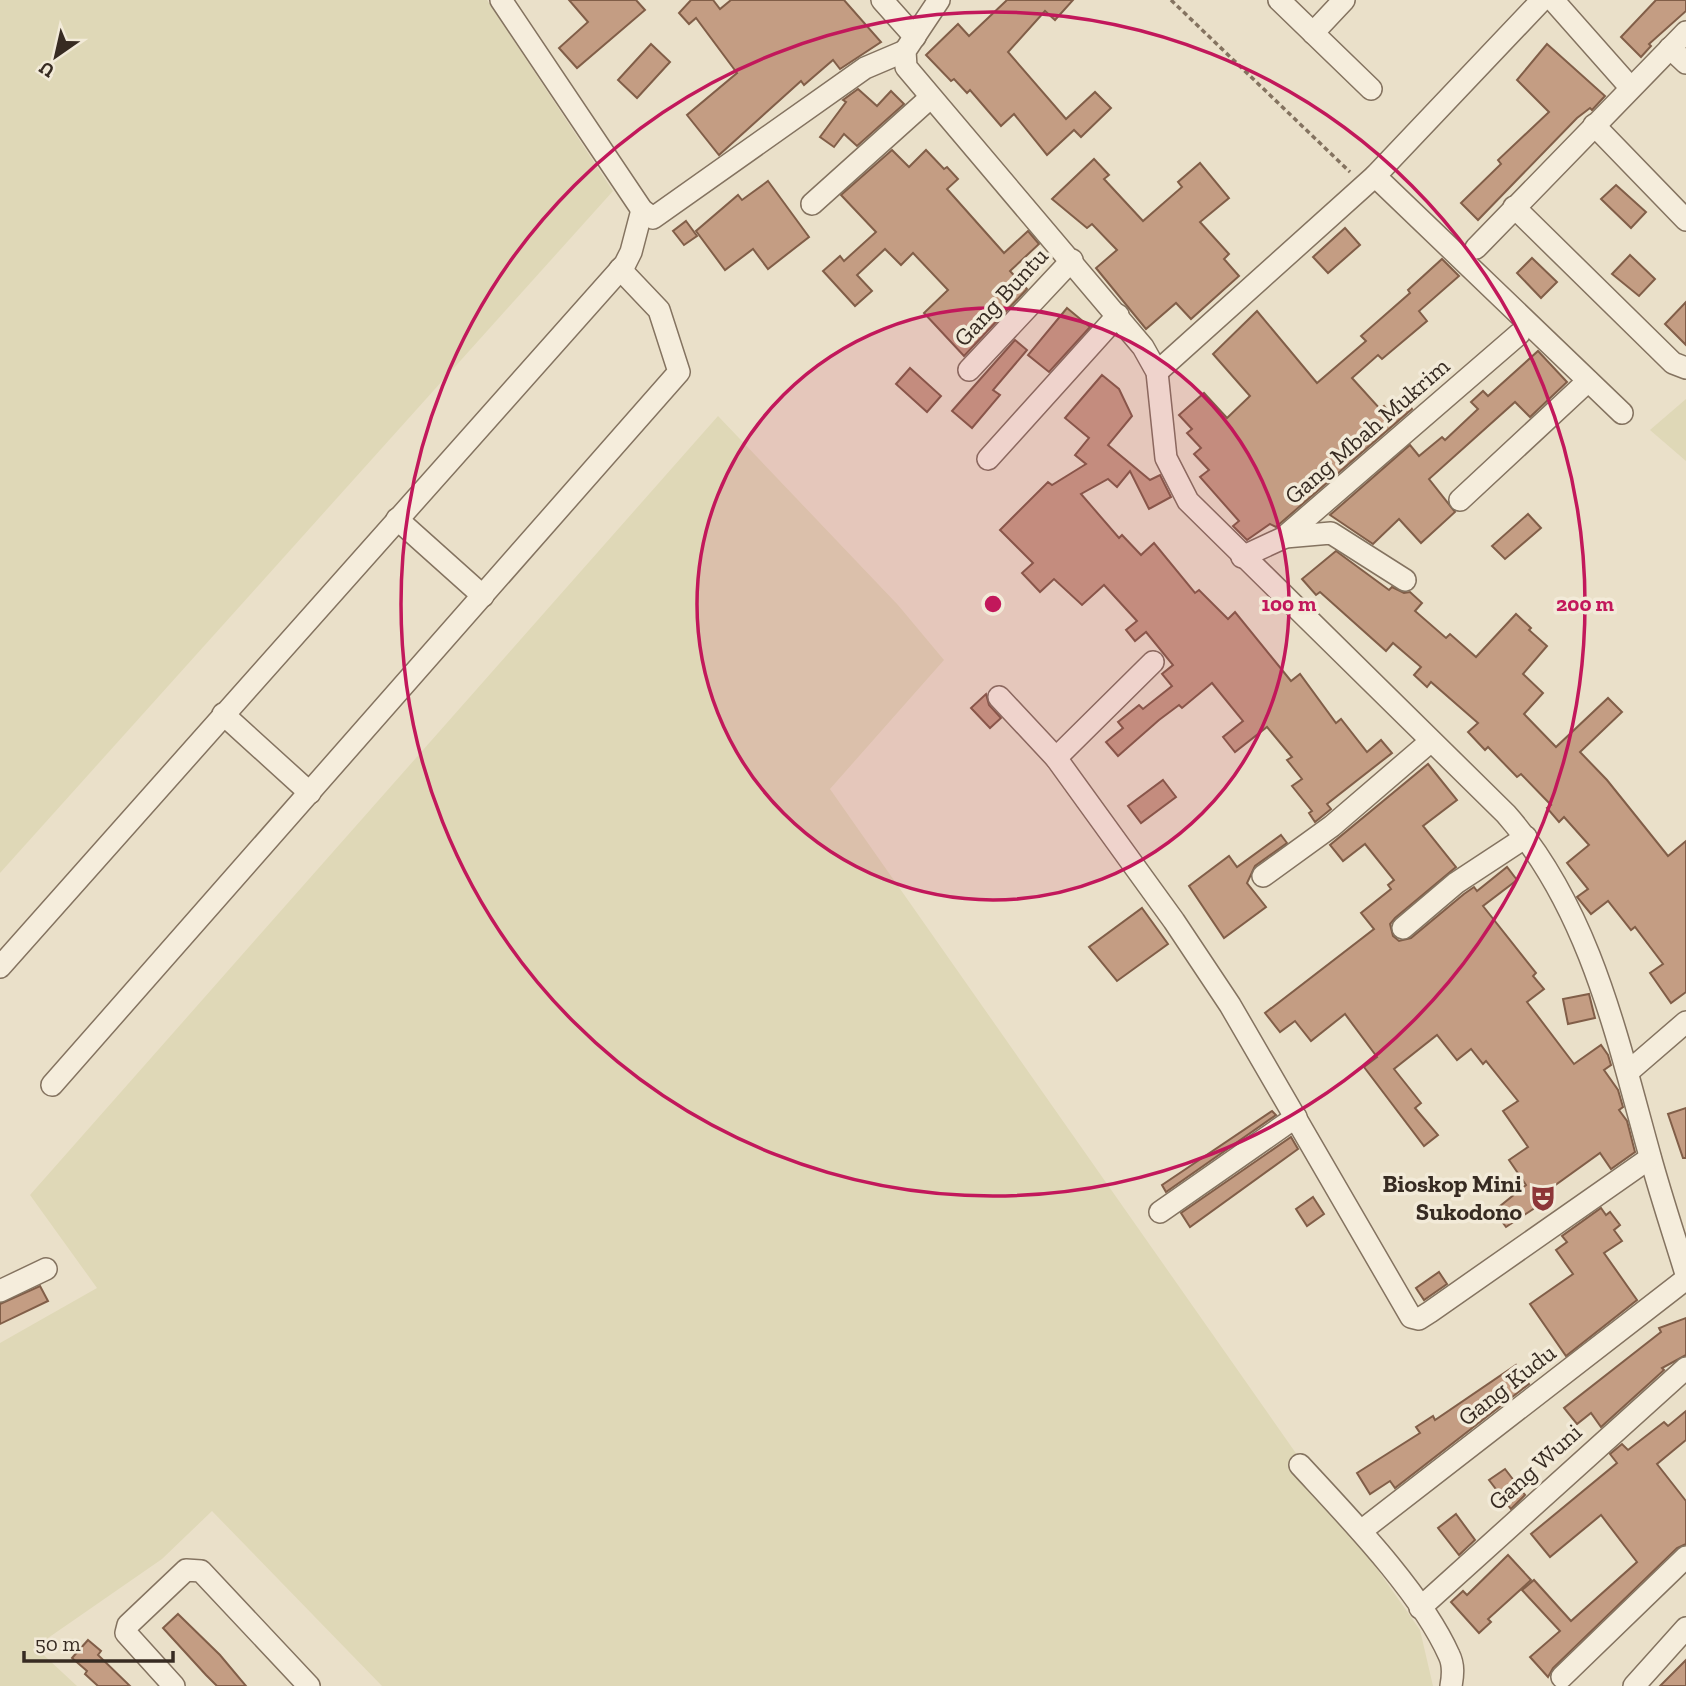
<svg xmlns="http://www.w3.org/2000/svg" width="1686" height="1686" font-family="'Zilla Slab',serif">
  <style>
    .farmland { fill: #dfd8b7 }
    .building { fill: #c49d83; stroke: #815e48; stroke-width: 2 }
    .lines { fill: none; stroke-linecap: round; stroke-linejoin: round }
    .street-casing { stroke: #847360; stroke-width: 24 }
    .path { stroke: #847360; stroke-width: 3.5; stroke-dasharray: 5 3.5; stroke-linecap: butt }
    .street { stroke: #f5eddc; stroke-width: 21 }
    .ring { fill: none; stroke: #c2185b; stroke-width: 3.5 }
    .labels { text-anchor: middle; stroke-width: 7; stroke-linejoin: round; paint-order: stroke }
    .street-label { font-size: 24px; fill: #372b22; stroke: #f2ead8 }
    .poi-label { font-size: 24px; font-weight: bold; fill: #372b22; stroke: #f2ead8; text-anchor: end }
    .centre { fill: #c2185b; stroke: #f2ead8; stroke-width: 3.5 }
    .ring-label { font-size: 21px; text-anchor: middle; font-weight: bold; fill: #c2185b; stroke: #f2ead8; stroke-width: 7; stroke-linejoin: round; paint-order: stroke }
  </style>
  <rect width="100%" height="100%" fill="#eae0c9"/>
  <!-- farmland -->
  <g class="farmland">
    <polygon points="0,0 487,0 613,191 0,873"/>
    <polygon points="1686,399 1686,461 1650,430"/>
    <polygon points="718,416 898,605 944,660 830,789 1420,1630 1433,1686 382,1686 212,1511 162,1559 35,1647 77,1686 0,1686 0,1343 97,1288 30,1195"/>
  </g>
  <!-- building -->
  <g class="building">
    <polygon points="569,0 636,0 645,10 577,68 559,48 588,22"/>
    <polygon points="691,0 713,0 720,9 731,0 844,0 881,42 840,69 833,60 804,85 801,81 719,155 687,115 737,73 696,18 689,24 679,13"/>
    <polygon points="1007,0 1073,0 1055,20 1045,11 1008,52 1066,119 1095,92 1111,108 1081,137 1074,130 1047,155 1014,114 1001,126 970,90 967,93 954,79 951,81 926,55 958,24 969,36"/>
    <polygon points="1656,0 1686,0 1686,11 1649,44 1651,46 1641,57 1621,37"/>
    <polygon points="651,44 670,62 637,98 618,80"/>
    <polygon points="1547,44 1605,96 1592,110 1590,108 1577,118 1478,220 1461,203 1501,164 1498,160 1549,112 1517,80"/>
    <polygon points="858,89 877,106 891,91 904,104 857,146 844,134 834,147 820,137 846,102 843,100"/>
    <polygon points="892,150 909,167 926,150 944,169 947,167 958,179 947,189 1004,253 1028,231 1039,244 1010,271 1027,289 964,356 924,313 948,290 913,253 901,265 885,249 857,275 872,291 855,306 823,271 840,256 844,261 876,232 841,195"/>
    <polygon points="1094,159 1109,175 1104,179 1143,221 1182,187 1178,182 1200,163 1229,198 1200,222 1229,254 1224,259 1239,276 1191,319 1176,303 1146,329 1096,268 1117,250 1092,224 1087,228 1052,199"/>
    <polygon points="768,181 809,237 768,269 753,249 725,270 696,231 738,195 742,200"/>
    <polygon points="1616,185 1646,212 1631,228 1601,199"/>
    <polygon points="686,221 697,236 684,245 673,231"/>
    <polygon points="1345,228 1360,245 1328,273 1313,257"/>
    <polygon points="1630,255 1655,279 1639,296 1612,274"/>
    <polygon points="1532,258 1557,282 1541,298 1517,273"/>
    <polygon points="1442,259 1459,276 1419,311 1427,321 1382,359 1378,355 1352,378 1380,409 1384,406 1392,416 1408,403 1412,409 1276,527 1270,524 1247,540 1233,526 1239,521 1200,477 1209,470 1194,454 1201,448 1187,433 1192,429 1179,415 1204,393 1227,418 1250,396 1213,354 1257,311 1317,383 1366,341 1361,336 1410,293 1408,290"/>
    <polygon points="1686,302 1686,345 1665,324"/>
    <polygon points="1067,308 1090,327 1049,372 1028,355"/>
    <polygon points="1015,340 1027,350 993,390 1000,395 972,428 952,411"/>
    <polygon points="1538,351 1567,382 1530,417 1515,402 1429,479 1455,512 1421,543 1399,519 1373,544 1330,515 1410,445 1419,456 1442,437 1445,440 1478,409 1471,402 1483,391 1488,396"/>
    <polygon points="910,368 941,396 927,412 896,384"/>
    <polygon points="1102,375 1119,389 1132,416 1108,445 1150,480 1160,475 1171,497 1149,509 1130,471 1117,487 1108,479 1081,494 1119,538 1122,535 1141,555 1154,543 1195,593 1199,590 1228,619 1235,612 1291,681 1300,674 1336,723 1341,719 1367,752 1381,740 1392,753 1327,804 1331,809 1315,822 1309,813 1312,811 1292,786 1302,779 1287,760 1292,757 1267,727 1235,752 1223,737 1243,721 1212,683 1182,708 1179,705 1159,720 1118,756 1106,742 1123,728 1118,722 1139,705 1143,709 1172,686 1162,674 1173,665 1146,632 1135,641 1126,630 1137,621 1104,585 1082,605 1054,579 1040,592 1022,573 1033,563 1000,530 1048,482 1052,485 1086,464 1075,455 1089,438 1065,418"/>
    <polygon points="1528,514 1541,528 1505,559 1492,546"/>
    <polygon points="1336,551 1389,590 1392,587 1404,593 1410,592 1422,603 1415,611 1446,638 1450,634 1476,657 1516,614 1531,628 1529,630 1547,646 1523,674 1543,693 1524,714 1556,747 1608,698 1622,712 1580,752 1607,780 1668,856 1686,841 1686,992 1671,1003 1650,973 1663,964 1635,927 1631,930 1608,901 1591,914 1577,897 1588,889 1567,863 1589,845 1564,817 1559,822 1547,808 1551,805 1521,774 1517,777 1488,747 1485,750 1468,732 1478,723 1431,682 1427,687 1414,675 1421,667 1393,643 1386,651 1320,592 1316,595 1302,579"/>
    <polygon points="986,694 989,705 1001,718 990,728 971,708"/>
    <polygon points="1428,764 1457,800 1423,826 1456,867 1395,918 1390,924 1393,936 1399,941 1411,938 1464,894 1474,887 1477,891 1507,867 1517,880 1483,906 1536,973 1533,976 1544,989 1527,1002 1574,1064 1601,1045 1608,1055 1611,1065 1604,1070 1618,1090 1623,1107 1619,1110 1627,1121 1635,1152 1611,1169 1600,1153 1543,1194 1547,1200 1506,1227 1494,1211 1526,1185 1509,1160 1528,1147 1503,1111 1518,1101 1486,1061 1483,1064 1471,1049 1457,1060 1437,1035 1394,1069 1421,1103 1415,1108 1438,1135 1424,1146 1364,1067 1377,1057 1345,1014 1311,1041 1295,1021 1280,1032 1265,1013 1374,929 1361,913 1391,889 1388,885 1394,880 1365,844 1343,861 1330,845"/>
    <polygon points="1163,780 1176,797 1141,823 1128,806"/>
    <polygon points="1281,835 1287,843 1255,866 1247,883 1266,907 1224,938 1189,886 1229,856 1237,867"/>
    <polygon points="1142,908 1168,944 1117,981 1089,947"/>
    <polygon points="1589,994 1595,1018 1568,1024 1563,999"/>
    <polygon points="1686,1108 1686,1158 1683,1158 1668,1114"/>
    <polygon points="1272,1111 1276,1115 1166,1192 1162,1185"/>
    <polygon points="1291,1137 1298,1149 1190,1227 1181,1213"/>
    <polygon points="1313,1197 1324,1214 1307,1226 1296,1209"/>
    <polygon points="1601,1208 1606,1215 1610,1212 1620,1225 1614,1230 1622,1241 1604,1253 1637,1300 1566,1356 1530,1304 1573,1274 1556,1250 1567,1242 1562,1236"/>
    <polygon points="1439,1272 1447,1284 1424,1300 1416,1288"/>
    <polygon points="40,1286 48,1301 0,1324 0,1304"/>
    <polygon points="1686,1318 1686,1355 1662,1368 1664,1370 1601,1427 1591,1413 1577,1424 1564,1408 1661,1332 1659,1328"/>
    <polygon points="1516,1365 1529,1384 1395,1488 1390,1481 1370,1494 1357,1473 1420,1433 1416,1427 1433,1416 1435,1420"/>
    <polygon points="1686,1411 1686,1440 1657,1464 1686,1501 1686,1544 1677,1548 1553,1668 1548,1677 1530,1657 1560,1631 1522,1590 1534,1580 1571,1621 1637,1562 1601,1515 1550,1557 1531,1534 1617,1463 1610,1454 1622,1444 1628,1450 1664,1422 1668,1426"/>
    <polygon points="1505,1469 1525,1495 1511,1509 1489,1480"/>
    <polygon points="1456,1514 1475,1540 1459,1555 1438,1528"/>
    <polygon points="1508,1555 1531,1580 1488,1619 1491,1622 1479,1633 1451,1602 1463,1591 1467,1595"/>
    <polygon points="178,1614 220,1655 246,1686 217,1686 206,1675 163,1628"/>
    <polygon points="88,1640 101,1651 98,1655 130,1686 98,1686 85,1674 87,1671 72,1658"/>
    <polygon points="1686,1660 1686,1686 1660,1686"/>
  </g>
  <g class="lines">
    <defs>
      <g id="street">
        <polyline points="501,0 642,210 653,218 865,68 905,51"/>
        <polyline points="882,0 915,37"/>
        <path d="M939,0L905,51L906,67L1143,347L1157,372L1166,458L1188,501L1506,814C1590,909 1617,1038 1650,1156C1661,1196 1674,1235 1686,1274"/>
        <polyline points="1279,0 1371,89"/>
        <polyline points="1553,0 1630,87"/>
        <polyline points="1313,33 1344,0"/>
        <polyline points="1670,48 1686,63"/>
        <polyline points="1594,125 1686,220"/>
        <polyline points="1375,176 1622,413"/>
        <polyline points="812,204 930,98"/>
        <polyline points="1514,207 1673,363 1686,368"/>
        <polyline points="1476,248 1686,32"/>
        <polyline points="969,370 1072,260"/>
        <polyline points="1157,372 1375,176 1542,0"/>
        <polyline points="988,459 1118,315"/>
        <polyline points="1460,500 1588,381"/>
        <polyline points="397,519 483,596"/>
        <polyline points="1285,537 1331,533 1405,580"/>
        <polyline points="1242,557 1283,538 1519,334"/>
        <polyline points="999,697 1056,758 1174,921 1230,1005 1411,1317 1419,1319 1430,1312 1650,1158"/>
        <polyline points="223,714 310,793"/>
        <polyline points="1056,758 1153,662"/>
        <polyline points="1263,876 1332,826 1431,741"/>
        <polyline points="1403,928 1456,883 1526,837"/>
        <polyline points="0,967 625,264 631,252 642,210"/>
        <polyline points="1628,1072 1686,1022"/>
        <polyline points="52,1085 679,372 659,310 620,269"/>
        <polyline points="1160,1212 1296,1117"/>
        <polyline points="0,1291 46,1269"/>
        <path d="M1300,1465C1347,1516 1421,1592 1449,1655C1454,1665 1453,1675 1451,1686"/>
        <polyline points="1361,1531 1686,1279"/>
        <polyline points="1420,1608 1686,1368"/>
        <polyline points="1562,1677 1686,1557"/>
        <polyline points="174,1686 126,1633 128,1625 186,1570 201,1571 309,1686"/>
        <polyline points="1634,1686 1686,1628"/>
      </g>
    </defs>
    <!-- street casing -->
    <use href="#street" class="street-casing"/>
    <!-- path -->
    <polyline class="path" points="1171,0 1350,172"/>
    <!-- street -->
    <use href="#street" class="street"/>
  </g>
  <!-- distance rings -->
  <circle cx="993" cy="604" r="296" fill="#c2185b" fill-opacity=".12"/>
  <g class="ring">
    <circle cx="993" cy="604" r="296"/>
    <circle cx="993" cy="604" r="592"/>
  </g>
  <!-- icons -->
  <defs>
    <symbol id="theatre-bare" viewBox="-9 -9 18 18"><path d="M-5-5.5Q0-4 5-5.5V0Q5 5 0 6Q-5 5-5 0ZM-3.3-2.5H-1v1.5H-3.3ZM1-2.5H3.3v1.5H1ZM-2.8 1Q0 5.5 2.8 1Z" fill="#8d3638" stroke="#f2ead8" stroke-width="2.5" paint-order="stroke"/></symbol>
  </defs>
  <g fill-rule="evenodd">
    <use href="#theatre-bare" x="1524" y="1179" width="38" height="38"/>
  </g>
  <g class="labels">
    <!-- street labels -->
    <g class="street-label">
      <text transform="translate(1001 297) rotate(-47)" y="8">Gang Buntu</text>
      <text transform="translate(1367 431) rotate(-41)" y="8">Gang Mbah Mukrim</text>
      <text transform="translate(1507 1385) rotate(-38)" y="8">Gang Kudu</text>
      <text transform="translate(1535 1467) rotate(-42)" y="8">Gang Wuni</text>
    </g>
    <!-- poi labels -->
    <g class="poi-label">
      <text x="1522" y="1192">Bioskop Mini<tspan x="1522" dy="28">Sukodono</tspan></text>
    </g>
  </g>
  <circle cx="993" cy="604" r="10" class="centre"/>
  <g class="ring-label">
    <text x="1289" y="611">100 m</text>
    <text x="1585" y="611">200 m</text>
  </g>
  <!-- north arrow -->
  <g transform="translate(56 56) rotate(214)" stroke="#f2ead8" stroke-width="5" paint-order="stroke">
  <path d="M0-5L12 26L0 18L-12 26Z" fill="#372b22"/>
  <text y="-10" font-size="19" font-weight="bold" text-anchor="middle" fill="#372b22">U</text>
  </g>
  <!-- scale -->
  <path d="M24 1651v10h149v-10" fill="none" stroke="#372b22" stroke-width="3.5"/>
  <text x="35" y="1651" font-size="21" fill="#372b22" stroke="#f2ead8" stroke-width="5" paint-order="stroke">50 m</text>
</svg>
